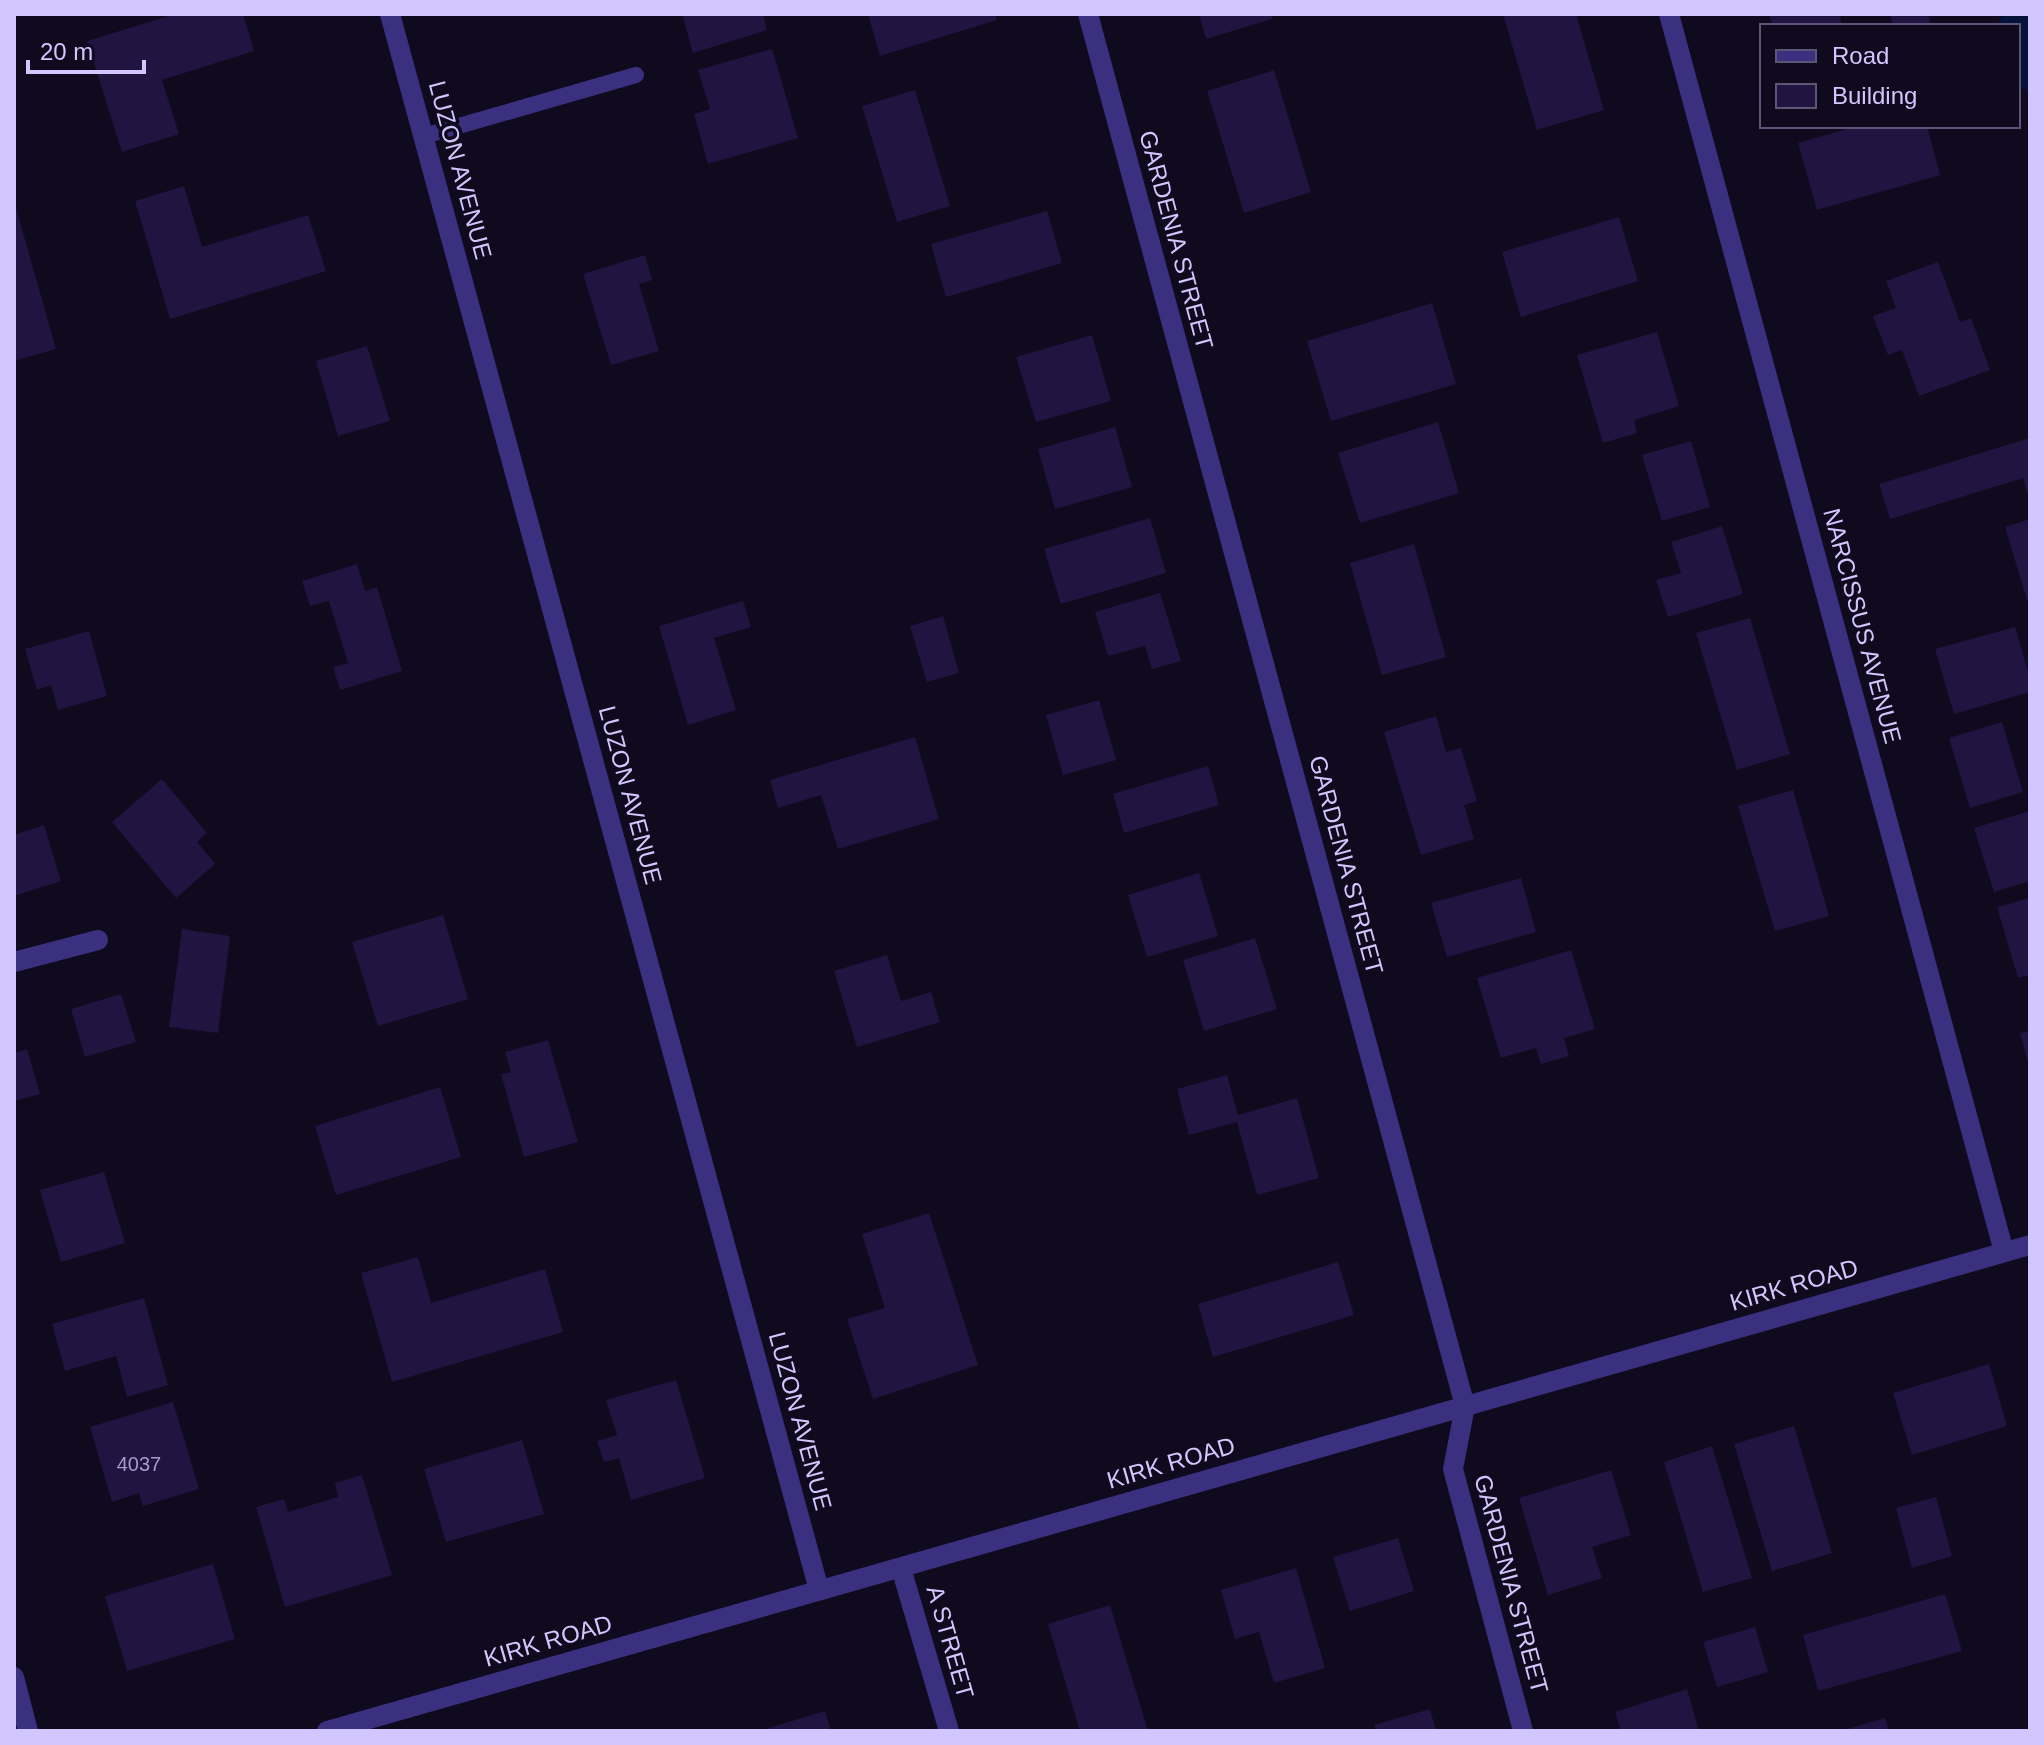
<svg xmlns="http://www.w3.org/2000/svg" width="2044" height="1745" font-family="Arial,sans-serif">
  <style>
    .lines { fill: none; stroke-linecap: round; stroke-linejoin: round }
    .canal { stroke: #05133b; stroke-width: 40 }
    .building { fill: #211440 }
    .service { stroke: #3b3080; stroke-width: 16 }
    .minor { stroke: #3b3080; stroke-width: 20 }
    .tertiary { stroke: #3b3080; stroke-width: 20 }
    .labels { text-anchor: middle; stroke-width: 7; stroke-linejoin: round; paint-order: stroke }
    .number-label { font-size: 20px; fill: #a69acf }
    .street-label { font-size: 24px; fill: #d2c6ff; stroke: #0f0a1d }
  </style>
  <rect width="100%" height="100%" fill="#0f0a1d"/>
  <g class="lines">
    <!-- canal -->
    <polyline class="canal" points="2018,29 2030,70"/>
  </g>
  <!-- building -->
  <g class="building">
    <polygon points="175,14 243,14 254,51 162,80 179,134 122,152 87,41"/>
    <polygon points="682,14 763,14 767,30 693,53"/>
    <polygon points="868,14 995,14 997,20 880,56"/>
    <polygon points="1199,14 1271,14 1272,19 1206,39"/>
    <polygon points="1503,14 1576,14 1604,110 1537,130"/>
    <polygon points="1769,14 1839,14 1842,26 1773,26"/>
    <polygon points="1890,14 1928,14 1931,26 1893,26"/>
    <polygon points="772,49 798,138 708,164 694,114 710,109 698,70"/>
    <polygon points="1274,70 1311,192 1244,213 1207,91"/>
    <polygon points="915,90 950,206 897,222 862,106"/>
    <polygon points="1857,126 1927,126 1940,175 1817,210 1798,143"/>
    <polygon points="184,186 202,247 308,215 326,271 170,319 135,201"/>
    <polygon points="14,201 56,349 14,361"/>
    <polygon points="1047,211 1062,263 946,297 931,244"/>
    <polygon points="1619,217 1638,281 1521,317 1502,252"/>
    <polygon points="645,255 652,280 639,284 659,351 611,365 583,274"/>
    <polygon points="1938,262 1960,322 1971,318 1990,370 1919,396 1902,350 1888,355 1873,316 1896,308 1886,281"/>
    <polygon points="1432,303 1456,384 1331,421 1307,341"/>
    <polygon points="1657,332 1679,406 1634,420 1637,433 1603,443 1577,355"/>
    <polygon points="1092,335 1111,401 1036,422 1016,357"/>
    <polygon points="367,346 390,421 338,436 316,361"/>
    <polygon points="1438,422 1459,493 1360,523 1338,453"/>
    <polygon points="1115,427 1132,487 1055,509 1038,449"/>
    <polygon points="2030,438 2030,491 2027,492 2023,478 1890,519 1879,484"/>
    <polygon points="1691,441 1710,507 1662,521 1642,455"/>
    <polygon points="1150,518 1166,573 1061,604 1044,549"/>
    <polygon points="2030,519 2030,599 2027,600 2005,527"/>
    <polygon points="1722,526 1743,594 1668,617 1656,580 1681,573 1671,542"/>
    <polygon points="1414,544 1446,657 1382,675 1350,563"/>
    <polygon points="357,564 365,591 377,587 402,671 340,690 333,667 348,663 329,601 310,606 302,581"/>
    <polygon points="1160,593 1181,661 1152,669 1145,646 1108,656 1095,612"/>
    <polygon points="743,601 751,627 714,638 736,710 688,725 659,626"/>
    <polygon points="943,616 959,673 927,682 910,626"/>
    <polygon points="1750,618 1790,754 1737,770 1696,633"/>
    <polygon points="2015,627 2030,678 2030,692 1954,714 1935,649"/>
    <polygon points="89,631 107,696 58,710 51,685 37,690 25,649"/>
    <polygon points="1099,700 1116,760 1063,775 1046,715"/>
    <polygon points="1436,716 1446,752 1461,748 1477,801 1464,805 1474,839 1421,855 1384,732"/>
    <polygon points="2002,722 2023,792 1970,808 1949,738"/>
    <polygon points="915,737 939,819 838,849 821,795 778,808 770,780"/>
    <polygon points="1208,766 1219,805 1124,833 1113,794"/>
    <polygon points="162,779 207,833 197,842 215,864 176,898 112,822"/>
    <polygon points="1793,790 1829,916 1775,931 1738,806"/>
    <polygon points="2030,811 2030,881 1994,892 1974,828"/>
    <polygon points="44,825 61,881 14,896 14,835"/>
    <polygon points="1199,873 1218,936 1147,957 1128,895"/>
    <polygon points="1521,878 1536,932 1447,957 1431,903"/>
    <polygon points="2030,898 2030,975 2018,978 1997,907"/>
    <polygon points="443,915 468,999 378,1026 352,942"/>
    <polygon points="182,929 230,936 218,1033 169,1027"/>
    <polygon points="1255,938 1277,1009 1204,1031 1183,960"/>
    <polygon points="1571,950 1595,1029 1564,1038 1569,1056 1541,1064 1536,1048 1501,1058 1477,978"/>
    <polygon points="887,955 901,1001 931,992 940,1022 857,1047 834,971"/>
    <polygon points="121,994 136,1042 85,1057 71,1009"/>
    <polygon points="2030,1031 2030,1066 2029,1066 2020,1033"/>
    <polygon points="548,1040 578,1142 524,1157 501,1074 511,1072 505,1052"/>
    <polygon points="27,1049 40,1094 14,1101 14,1053"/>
    <polygon points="1227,1075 1238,1115 1297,1098 1319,1178 1257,1195 1237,1122 1189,1135 1177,1089"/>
    <polygon points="440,1087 461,1157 336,1195 315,1126"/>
    <polygon points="104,1172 125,1243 61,1262 40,1190"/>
    <polygon points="929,1213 978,1365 873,1399 847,1319 885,1308 862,1234"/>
    <polygon points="418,1257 431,1303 545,1269 563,1332 392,1382 361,1273"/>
    <polygon points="1338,1262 1354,1315 1213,1357 1198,1304"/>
    <polygon points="144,1298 168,1385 127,1397 116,1356 65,1371 52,1324"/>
    <polygon points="1989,1364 2007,1426 1912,1455 1893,1393"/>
    <polygon points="676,1380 705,1478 631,1500 619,1458 604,1462 597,1441 617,1435 606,1400"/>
    <polygon points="173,1402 199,1489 143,1506 139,1493 112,1502 90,1427"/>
    <polygon points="1794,1426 1832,1553 1772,1571 1734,1444"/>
    <polygon points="522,1440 544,1514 446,1542 424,1469"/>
    <polygon points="1712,1446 1752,1578 1703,1592 1664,1462"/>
    <polygon points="1611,1470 1631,1535 1592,1547 1602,1578 1548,1595 1519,1498"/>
    <polygon points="362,1475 392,1575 285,1607 256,1507 284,1499 288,1512 338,1497 335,1483"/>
    <polygon points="1936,1497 1952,1556 1912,1568 1896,1508"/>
    <polygon points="1398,1538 1414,1591 1350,1611 1333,1557"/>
    <polygon points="213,1564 235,1639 127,1671 105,1596"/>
    <polygon points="1296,1568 1325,1668 1274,1683 1259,1632 1235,1639 1221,1590"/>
    <polygon points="1945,1594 1962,1651 1818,1691 1803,1635"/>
    <polygon points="1110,1605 1148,1731 1080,1731 1048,1624"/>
    <polygon points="1755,1627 1768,1672 1717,1687 1703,1642"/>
    <polygon points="1687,1689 1699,1731 1621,1731 1615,1712"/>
    <polygon points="1430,1709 1436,1731 1376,1731 1374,1725"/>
    <polygon points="825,1711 831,1731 762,1731 762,1730"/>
    <polygon points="1885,1718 1889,1731 1844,1731 1844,1730"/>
  </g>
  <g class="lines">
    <!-- service -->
    <polyline class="service" points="424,136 636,75"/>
    <!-- minor -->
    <g class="minor">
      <polyline points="390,14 819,1590"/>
      <polyline points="1088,14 1465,1406 1453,1469 1523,1731"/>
      <polyline points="1669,14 2004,1252"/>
      <polyline points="14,962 98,940"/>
      <polyline points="901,1568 949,1731"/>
    </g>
    <!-- tertiary -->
    <g class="tertiary">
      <polyline points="14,1677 28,1731"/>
      <polyline points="327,1731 2030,1245"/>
    </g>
  </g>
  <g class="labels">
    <!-- number labels -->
    <g class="number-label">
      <text x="139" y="1471">4037</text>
    </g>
    <!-- street labels -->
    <g class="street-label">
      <text transform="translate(460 170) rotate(75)" y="8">LUZON AVENUE</text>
      <text transform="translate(1176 240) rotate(75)" y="8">GARDENIA STREET</text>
      <text transform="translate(1862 626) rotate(75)" y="8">NARCISSUS AVENUE</text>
      <text transform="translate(630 795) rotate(75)" y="8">LUZON AVENUE</text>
      <text transform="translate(1346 865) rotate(75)" y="8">GARDENIA STREET</text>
      <text transform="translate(1794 1285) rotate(-16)" y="8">KIRK ROAD</text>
      <text transform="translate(800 1421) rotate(75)" y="8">LUZON AVENUE</text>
      <text transform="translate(1171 1463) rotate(-16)" y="8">KIRK ROAD</text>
      <text transform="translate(1511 1584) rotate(75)" y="8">GARDENIA STREET</text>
      <text transform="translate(548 1641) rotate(-16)" y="8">KIRK ROAD</text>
      <text transform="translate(950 1642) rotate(74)" y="8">A STREET</text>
    </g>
  </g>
  <!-- border -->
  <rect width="2044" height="1745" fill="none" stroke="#d2c6ff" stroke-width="32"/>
  <!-- legend -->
  <rect x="1760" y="24" width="260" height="104" fill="#0f0a1d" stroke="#5d5577" stroke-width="2"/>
  <rect x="1776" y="50" width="40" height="12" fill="#3b3080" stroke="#5d5577" stroke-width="2"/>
  <text x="1832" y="64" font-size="24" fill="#d2c6ff">Road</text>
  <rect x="1776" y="84" width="40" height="24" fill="#211440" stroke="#5d5577" stroke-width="2"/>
  <text x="1832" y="104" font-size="24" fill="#d2c6ff">Building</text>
  <!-- scale -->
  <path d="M28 60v12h116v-12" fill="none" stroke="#d2c6ff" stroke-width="4"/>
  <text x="40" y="60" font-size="24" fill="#d2c6ff" stroke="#0f0a1d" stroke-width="6" paint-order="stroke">20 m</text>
</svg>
